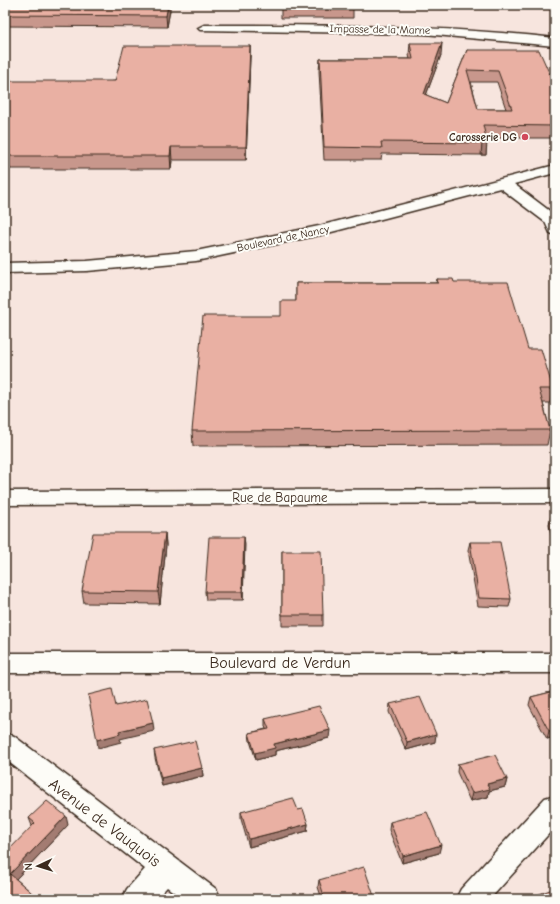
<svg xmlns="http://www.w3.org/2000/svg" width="560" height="904" font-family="'Comic Neue',sans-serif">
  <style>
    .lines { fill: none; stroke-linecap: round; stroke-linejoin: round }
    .street-casing { stroke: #3b2a1e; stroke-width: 3 }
    .primary-casing { stroke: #3b2a1e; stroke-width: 3 }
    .street { fill: #fdfcf7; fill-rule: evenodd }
    .primary { fill: #fdfcf7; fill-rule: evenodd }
    .wall { fill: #c8978c; stroke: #3b2a1e; fill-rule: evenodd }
    .shaded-wall { fill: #a37b72; stroke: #3b2a1e }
    .building { fill: #e9b0a3; stroke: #3b2a1e; fill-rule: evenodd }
    .poi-dot { fill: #d1495b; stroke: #fdfcf7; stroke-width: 1.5 }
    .labels { text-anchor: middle; stroke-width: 4; stroke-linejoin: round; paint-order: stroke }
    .far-street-label { font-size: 11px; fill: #3b2a1e; stroke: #fdfcf7 }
    .far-poi-label { font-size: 11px; font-weight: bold; fill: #3b2a1e; stroke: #fdfcf7; text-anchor: end }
    .street-label { font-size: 13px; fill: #3b2a1e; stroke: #fdfcf7 }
    .near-street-label { font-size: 16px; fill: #3b2a1e; stroke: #fdfcf7 }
  </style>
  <rect width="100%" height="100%" fill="#f7e5de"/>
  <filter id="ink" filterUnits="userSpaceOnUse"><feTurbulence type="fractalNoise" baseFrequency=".025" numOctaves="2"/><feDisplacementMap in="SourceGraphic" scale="8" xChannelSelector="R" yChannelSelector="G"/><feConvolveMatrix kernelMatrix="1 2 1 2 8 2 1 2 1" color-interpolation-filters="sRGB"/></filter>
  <g filter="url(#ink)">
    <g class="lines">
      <defs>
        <g id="street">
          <path d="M204,25C321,25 438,25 555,38V46L424,34L200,30L198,28Z"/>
          <polygon points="555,165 555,173 514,184 555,215 555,235 550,233 545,222 500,188 320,235 196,261 87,271 5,273 5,263 87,261 196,251 319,226"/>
          <polygon points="555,489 555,503 5,505 5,491"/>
          <rect x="5" y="653" width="550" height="20"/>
          <polygon points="5,733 14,736 216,889 221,899 183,899 167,887 156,899 122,899 127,889 145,869 5,759"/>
          <polygon points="555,795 555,827 490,899 456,899 461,889 545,798"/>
        </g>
        <polygon id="primary" points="548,5 555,5 555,9 550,8"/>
      </defs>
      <!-- street casing -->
      <use href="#street" class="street-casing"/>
      <!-- primary casing -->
      <use href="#primary" class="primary-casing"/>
      <!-- street -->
      <use href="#street" class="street"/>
      <!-- primary -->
      <use href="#primary" class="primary"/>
    </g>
    <!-- wall -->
    <g class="wall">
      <polygon points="5,5 170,10 167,27 5,26"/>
      <polygon points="281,5 353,7 353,18 281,18"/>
      <path d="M410,43L441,55L426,95L446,103L467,50L555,86V138H486V155H481L382,154L381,160H324L319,71L320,59H410L409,55ZM471,82H497L506,109H478Z"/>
      <polygon points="250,46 250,57 246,160 172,160 171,169 10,169 5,182 5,95 115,81"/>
      <polygon points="437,279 454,282 528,349 553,389 550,403 543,403 550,430 547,445 193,446 192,431 281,316 296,301 296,283 436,283"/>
      <polygon points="551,517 555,517 555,542 553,542 549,525"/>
      <polygon points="165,533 166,545 160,604 84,603 82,591"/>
      <polygon points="244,537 243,600 206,600 205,592"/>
      <polygon points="470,542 511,599 509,607 478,606 468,550"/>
      <polygon points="282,551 323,615 323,626 282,626"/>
      <polygon points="555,691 555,737 547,739 529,705 531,697"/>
      <polygon points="390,704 435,742 406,750 389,712"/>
      <polygon points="265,719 329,738 275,751 275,755 256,760 250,741 249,733 266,729 265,726"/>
      <polygon points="154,750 202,768 203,776 162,786 155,758"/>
      <polygon points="458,764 507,779 505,787 489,791 488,797 470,801 457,772"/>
      <polygon points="298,810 308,824 307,831 249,847 241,819 241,812"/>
      <polygon points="29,818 68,825 16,879 32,893 34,899 5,899 32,826"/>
      <polygon points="390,822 439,853 402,863 389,830"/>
      <polygon points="319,880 375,899 322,899 318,887"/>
    </g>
    <!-- shaded-wall -->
    <g class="shaded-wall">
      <polygon points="168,5 170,5 170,10 167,27 166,16"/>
      <polygon points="442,43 441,55 422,106 424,94"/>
      <polygon points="250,46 250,57 246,160 246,147"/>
      <polygon points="487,142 486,155 481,155 482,143"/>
      <polygon points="171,147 172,160 171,169 170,156"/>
      <polygon points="8,156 10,169 5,182 5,163"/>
      <polygon points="165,533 166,545 160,604 158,592"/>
      <polygon points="244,537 245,545 243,600 242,592"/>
      <polygon points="153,723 154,731 120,739 121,742 98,748 97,740 119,731"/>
      <polygon points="555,729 555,737 547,739 549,731"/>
      <polygon points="330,730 329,738 275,751 275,755 256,760 255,753 274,744"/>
      <polygon points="436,734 435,742 406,750 407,742"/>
      <polygon points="202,768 203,776 162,786 161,778"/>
      <polygon points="507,779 505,787 489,791 488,797 470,801 472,793 487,784"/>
      <polygon points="66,816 68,825 13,882 10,874"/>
      <polygon points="308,824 307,831 249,847 249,839"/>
      <polygon points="441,845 439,853 402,863 403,856"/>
      <polygon points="32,893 34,899 26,899"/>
    </g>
    <!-- building -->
    <g class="building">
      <polygon points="5,5 168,5 166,16 5,15"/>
      <rect x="281" y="5" width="72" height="2"/>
      <path d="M410,43H442L424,94L446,103L467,50H539L555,86V126L483,125L487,142L482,143L381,142L382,148L324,147L320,59H413ZM467,70L498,71L512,109H478Z"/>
      <polygon points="124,46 250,46 246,147 171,147 170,156 8,156 5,163 5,95 11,81 115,81"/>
      <polygon points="437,279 453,279 454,282 508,282 528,349 541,349 553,389 539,389 550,430 192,431 203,316 281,316 281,301 296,301 296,283 438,283"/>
      <polygon points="551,517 555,517 555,534"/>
      <polygon points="93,533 165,533 158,592 82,591"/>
      <polygon points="209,537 244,537 242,592 205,592"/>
      <polygon points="470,542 500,542 511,599 479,598"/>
      <polygon points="282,551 321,551 323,615 282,615"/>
      <polygon points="112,689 116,706 147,699 153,723 119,731 120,734 97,740 88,695"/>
      <polygon points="555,691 555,729 549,731 531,697"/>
      <polygon points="420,697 436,734 407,742 390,704"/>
      <polygon points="319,706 330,730 274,744 275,748 255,753 249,733 269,729 265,719"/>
      <polygon points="195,741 202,768 161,778 154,750"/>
      <polygon points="495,755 507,779 487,784 490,789 472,793 458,764"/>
      <polygon points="293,798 298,810 303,809 308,824 249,839 241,812"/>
      <polygon points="47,801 66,816 10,874 32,893 26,899 5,899 5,854 35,823 29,818"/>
      <polygon points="427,812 441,845 403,856 390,822"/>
      <polygon points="364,867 375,899 325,899 319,880"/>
      <polygon points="555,888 555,899 539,899 537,895"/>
    </g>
  </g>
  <!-- markers -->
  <circle class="poi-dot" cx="525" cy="137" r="4"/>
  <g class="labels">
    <!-- far-street labels -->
    <g class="far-street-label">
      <text transform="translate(380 29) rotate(1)" y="4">Impasse de la Marne</text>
      <text transform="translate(283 238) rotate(-12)" y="4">Boulevard de Nancy</text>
    </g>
    <!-- far-poi labels -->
    <g class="far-poi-label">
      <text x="517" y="141">Carosserie DG</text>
    </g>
    <!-- street labels -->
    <g class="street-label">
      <text x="280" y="502">Rue de Bapaume</text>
    </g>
    <!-- near-street labels -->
    <g class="near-street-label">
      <text x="280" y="668">Boulevard de Verdun</text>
      <text transform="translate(105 822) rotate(37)" y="6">Avenue de Vauquois</text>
    </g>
  </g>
  <!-- margin -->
  <rect width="560" height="904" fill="none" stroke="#fdfcf7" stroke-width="20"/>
  <rect x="10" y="10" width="540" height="884" fill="none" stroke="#3b2a1e" stroke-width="1.5" filter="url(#ink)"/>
  <!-- north arrow -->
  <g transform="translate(38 866) rotate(266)" stroke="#fdfcf7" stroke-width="3" paint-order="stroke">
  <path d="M0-3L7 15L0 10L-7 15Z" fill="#3b2a1e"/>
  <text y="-6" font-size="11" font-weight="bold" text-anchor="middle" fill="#3b2a1e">N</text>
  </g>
</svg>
